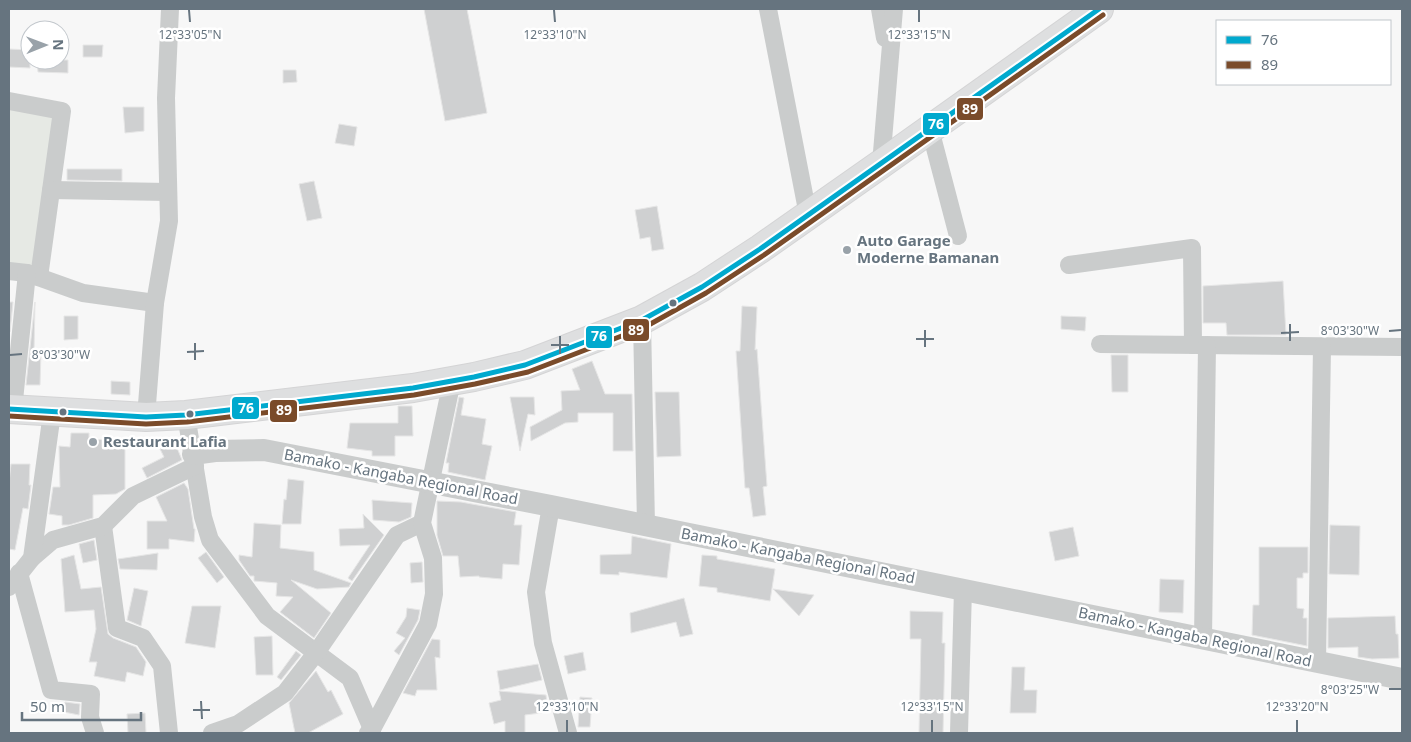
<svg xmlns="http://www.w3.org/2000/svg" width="1411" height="742" font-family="'Noto Sans',sans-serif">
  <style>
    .green { fill: #e6e9e4 }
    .building { fill: #cfd0d1; stroke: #e6e6e6 }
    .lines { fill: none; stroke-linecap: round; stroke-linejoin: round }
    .primary-casing { stroke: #d4d4d5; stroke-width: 30 }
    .minor { stroke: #cacccc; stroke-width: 18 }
    .tertiary { stroke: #cacccc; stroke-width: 22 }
    .primary { stroke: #dedfe0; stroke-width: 28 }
    .bus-1-casing { stroke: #fff; stroke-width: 9 }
    .bus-2-casing { stroke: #fff; stroke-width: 9 }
    .bus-1 { stroke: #00a9ce; stroke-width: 5 }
    .bus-2 { stroke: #7a4b2a; stroke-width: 5 }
    .ticks { fill: none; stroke: #66747f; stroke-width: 2 }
    .poi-dot { fill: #99a2a9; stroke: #fff; stroke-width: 2 }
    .bus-dot { fill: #66747f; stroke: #fff; stroke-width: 2 }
    .labels { text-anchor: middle; stroke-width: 5; stroke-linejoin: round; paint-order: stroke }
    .poi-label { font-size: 15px; font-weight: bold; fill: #66747f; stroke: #fff; text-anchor: start }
    .street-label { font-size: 15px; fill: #66747f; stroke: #fff }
    .ticks-label { font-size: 12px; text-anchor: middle; fill: #66747f; stroke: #fff; stroke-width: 5; stroke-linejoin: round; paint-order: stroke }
    .line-badge { stroke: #fff; stroke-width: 2 }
    .badge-label { font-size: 14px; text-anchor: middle; font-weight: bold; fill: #fff }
  </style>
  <rect width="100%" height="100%" fill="#f7f7f7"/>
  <!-- green -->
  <polygon class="green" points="9,106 59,114 34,269 9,266"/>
  <!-- building -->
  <g class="building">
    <polygon points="424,9 467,9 487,113 445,121"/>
    <polygon points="83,45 103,45 102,57 83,57"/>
    <polygon points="9,49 30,50 30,68 9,67"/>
    <polygon points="37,60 68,60 68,73 38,72"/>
    <polygon points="283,70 296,70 297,82 283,83"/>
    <polygon points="123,107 144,107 144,131 125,133"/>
    <polygon points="339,124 357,127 354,146 335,143"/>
    <polygon points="67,169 122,169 122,181 67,180"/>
    <polygon points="314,181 322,218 307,221 299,184"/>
    <polygon points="657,206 664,249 652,251 650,237 640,239 635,210"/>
    <polygon points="1283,281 1286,335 1227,335 1226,323 1203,323 1203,286"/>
    <polygon points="9,302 13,302 10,332 9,332"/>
    <polygon points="35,302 34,351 41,351 40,385 26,385"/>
    <polygon points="742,306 757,307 755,350 757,349 767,486 763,487 766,515 753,517 749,488 745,488 736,351 740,351"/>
    <polygon points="64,316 78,316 78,339 64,340"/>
    <polygon points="1061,316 1086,317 1085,331 1061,329"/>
    <polygon points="1111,355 1128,355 1128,392 1112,392"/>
    <polygon points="592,361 605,394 632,394 633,451 613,451 613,413 578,413 578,422 565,423 531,441 530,427 562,410 561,391 580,390 572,369"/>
    <polygon points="111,381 130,382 130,395 111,394"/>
    <polygon points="655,392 679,392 681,456 657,457"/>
    <polygon points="459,397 464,398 461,415 486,419 482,444 492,446 485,480 448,472 449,463 446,463"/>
    <polygon points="510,397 534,397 535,415 528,414 520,451"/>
    <polygon points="398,406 412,406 413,436 395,436 395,456 372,456 372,451 347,448 350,423 398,423"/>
    <polygon points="71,433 89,433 89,440 111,439 111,448 125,448 125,489 116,494 93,495 93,518 69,525 62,525 62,516 49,514 53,487 60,487 59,446 70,447"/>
    <polygon points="175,443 182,460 147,478 142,468 164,457 160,449"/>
    <polygon points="11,464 30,464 29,485 31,485 28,509 23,508 15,550 9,549 9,483"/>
    <polygon points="288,479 304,481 301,524 282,524 284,499 286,500"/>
    <polygon points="184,483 188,489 194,529 195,529 194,542 169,539 169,549 147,549 147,521 167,521 156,497"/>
    <polygon points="372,500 412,503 411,517 399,522 373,520"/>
    <polygon points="437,501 461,502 516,512 514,525 522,525 519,565 503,564 502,579 479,577 479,576 460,577 458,556 443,556 437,535"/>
    <polygon points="363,514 384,535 352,581 348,578 370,545 340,546 339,529 364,528"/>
    <polygon points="254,523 281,525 280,548 314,552 314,570 351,583 349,587 317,589 291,580 331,613 314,638 280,612 293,597 276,596 277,583 254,581 254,576 250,576 239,560 239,555 252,557"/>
    <polygon points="1330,525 1360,526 1359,575 1329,574"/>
    <polygon points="1073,527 1079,556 1055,561 1049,532"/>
    <polygon points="632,536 671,544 667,578 619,572 619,575 600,574 600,555 631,554"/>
    <polygon points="94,540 97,560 83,563 79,544"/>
    <polygon points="1259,547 1308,547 1308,573 1303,573 1303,578 1297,578 1297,608 1304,609 1303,618 1307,618 1307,646 1252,635 1253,605 1259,605"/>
    <polygon points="206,552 224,577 217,583 198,558"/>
    <polygon points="158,553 157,570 120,569 118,559"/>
    <polygon points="74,555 81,589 101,587 108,634 113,638 136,647 146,662 143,676 127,672 125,682 94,676 97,662 89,662 96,629 94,610 65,612 61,559"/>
    <polygon points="702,555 717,556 717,559 775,569 770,601 717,592 717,588 699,586"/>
    <polygon points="422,562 423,582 411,583 410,563"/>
    <polygon points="1160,579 1184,580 1183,613 1159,612"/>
    <polygon points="134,588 148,591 141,626 127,620"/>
    <polygon points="773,589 814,595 799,616"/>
    <polygon points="684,598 693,634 680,637 676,622 631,633 630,613"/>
    <polygon points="192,606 221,606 215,648 185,643"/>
    <polygon points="407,608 420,610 418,620 399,655 394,651 405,638 396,633 406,617"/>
    <polygon points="910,611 943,612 942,643 945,643 943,733 919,733 921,639 910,639"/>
    <polygon points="1395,616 1396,634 1398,634 1399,658 1372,659 1358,657 1358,647 1328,648 1328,618"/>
    <polygon points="272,636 273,675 256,675 254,637"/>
    <polygon points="432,639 440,640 440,658 435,657 437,690 417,690 415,696 403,693"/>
    <polygon points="296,651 301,655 281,680 277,677"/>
    <polygon points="583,652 586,670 568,674 564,656"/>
    <polygon points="538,664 542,680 500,690 497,671"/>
    <polygon points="1012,667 1025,667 1024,690 1037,690 1036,713 1010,713"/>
    <polygon points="316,671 328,692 331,690 343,714 308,733 295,733 289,703"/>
    <polygon points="499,691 546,695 548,712 525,715 525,733 505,733 505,721 494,724 489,703 501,700"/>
    <polygon points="580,697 592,698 590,727 578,727"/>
    <polygon points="65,702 80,704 79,715 64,712"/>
    <polygon points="145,713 146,733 128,733 127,714"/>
  </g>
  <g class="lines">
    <defs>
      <polyline id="primary" points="9,409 146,417 186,415 413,388 474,377 525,365 642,320 702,287 760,249 881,164 1099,9"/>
    </defs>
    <!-- primary casing -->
    <use href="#primary" class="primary-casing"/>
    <!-- minor -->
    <g class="minor">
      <polyline points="768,9 808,215"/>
      <polyline points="880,9 885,38"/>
      <polyline points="9,101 62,111 39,277"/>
      <polyline points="930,129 958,236"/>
      <polyline points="881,164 894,9"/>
      <polyline points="51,190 168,192"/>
      <polyline points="1069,265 1192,248 1193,345"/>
      <polyline points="9,271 27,273 83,293 155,303"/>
      <polyline points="642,320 646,526"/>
      <polyline points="1100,344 1402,347"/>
      <polyline points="13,410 27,273"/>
      <polyline points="186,415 203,517 210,540 267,616 350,678 372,729 372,733"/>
      <polyline points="146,417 155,303 169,221 166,98 170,9"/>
      <polyline points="551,506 536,592 543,643 568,733"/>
      <polyline points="103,526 117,628 143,638 162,666 169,733"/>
      <polyline points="32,558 53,540 103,526 133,496 195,466"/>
      <polyline points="19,573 51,690 91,694 90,717 95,733"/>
      <polyline points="9,587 32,558 52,413"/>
      <polyline points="1203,639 1207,345"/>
      <polyline points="1317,662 1322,347"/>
      <polyline points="212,733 238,724 285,693 316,653 397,535 422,523"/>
      <polyline points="368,733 372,729 428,624 434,594 433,558 422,523 452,381"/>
      <polyline points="959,733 963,589"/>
    </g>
    <!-- tertiary -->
    <polyline class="tertiary" points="193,454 215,451 264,450 551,506 1402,679"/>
    <!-- primary -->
    <use href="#primary" class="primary"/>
    <defs>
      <polyline id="bus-1" points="9,409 146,417 186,415 413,388 474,377 525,365 642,320 702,287 760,249 1099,9"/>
      <polyline id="bus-2" points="9,416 146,424 187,422 414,395 475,384 528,372 645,327 706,293 764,255 1103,15"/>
    </defs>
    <!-- bus-1 casing -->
    <use href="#bus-1" class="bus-1-casing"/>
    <!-- bus-2 casing -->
    <use href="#bus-2" class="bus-2-casing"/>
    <!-- bus-1 -->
    <use href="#bus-1" class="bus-1"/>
    <!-- bus-2 -->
    <use href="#bus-2" class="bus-2"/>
  </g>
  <!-- ticks -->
  <path class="ticks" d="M189,10L190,22M554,10L555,22M919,10V22M1290,324V341M925,330V347M1389,331L1401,330M1281,333L1299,332M560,336V354M916,339H934M195,343V360M551,345H569M187,352L204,351M10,355L22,354M1389,689H1401M201,701L202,719M193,710H210M567,720V732M932,720V732M1297,720V732"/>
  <!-- markers -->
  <g class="poi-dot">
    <circle cx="847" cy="250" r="5"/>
    <circle cx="93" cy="442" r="5"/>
  </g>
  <g class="bus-dot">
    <circle cx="673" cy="303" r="4.5"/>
    <circle cx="63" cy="412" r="4.5"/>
    <circle cx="190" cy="414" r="4.5"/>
  </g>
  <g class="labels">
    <!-- poi labels -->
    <g class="poi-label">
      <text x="857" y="246">Auto Garage<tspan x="857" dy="17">Moderne Bamanan</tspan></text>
      <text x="103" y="447">Restaurant Lafia</text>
    </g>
    <!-- street labels -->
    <g class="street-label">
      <text transform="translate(401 477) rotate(11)" y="5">Bamako - Kangaba Regional Road</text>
      <text transform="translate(798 556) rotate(11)" y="5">Bamako - Kangaba Regional Road</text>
      <text transform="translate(1195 637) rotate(12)" y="5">Bamako - Kangaba Regional Road</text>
    </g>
  </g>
  <g class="ticks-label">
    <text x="190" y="39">12°33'05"N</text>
    <text x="555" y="39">12°33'10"N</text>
    <text x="919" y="39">12°33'15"N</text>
    <text x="1350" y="335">8°03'30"W</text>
    <text x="61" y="359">8°03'30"W</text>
    <text x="1350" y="694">8°03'25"W</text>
    <text x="567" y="711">12°33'10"N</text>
    <text x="932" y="711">12°33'15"N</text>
    <text x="1297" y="711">12°33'20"N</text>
  </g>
  <g class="line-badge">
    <rect x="956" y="97" width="28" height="24" rx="5" fill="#7a4b2a"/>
    <rect x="922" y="112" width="28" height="24" rx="5" fill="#00a9ce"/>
    <rect x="622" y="318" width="28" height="24" rx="5" fill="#7a4b2a"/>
    <rect x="585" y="325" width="28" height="24" rx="5" fill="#00a9ce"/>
    <rect x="231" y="396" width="29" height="24" rx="5" fill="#00a9ce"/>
    <rect x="269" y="399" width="29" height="24" rx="5" fill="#7a4b2a"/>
  </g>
  <g class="badge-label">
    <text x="970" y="114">89</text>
    <text x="936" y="129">76</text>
    <text x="636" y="335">89</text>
    <text x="599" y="341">76</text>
    <text x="246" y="413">76</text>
    <text x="284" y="415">89</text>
  </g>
  <!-- border -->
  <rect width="1411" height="742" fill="none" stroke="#66747f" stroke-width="20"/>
  <!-- legend -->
  <rect x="1216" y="20" width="175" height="65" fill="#ffffff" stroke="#c2c7cc"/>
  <rect x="1226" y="36" width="25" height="8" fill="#00a9ce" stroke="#c2c7cc"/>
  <text x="1261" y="45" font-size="15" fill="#66747f">76</text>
  <rect x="1226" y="61" width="25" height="8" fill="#7a4b2a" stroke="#c2c7cc"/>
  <text x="1261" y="70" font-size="15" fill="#66747f">89</text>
  <!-- north arrow -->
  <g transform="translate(45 45) rotate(89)"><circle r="24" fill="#ffffff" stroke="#c2c7cc"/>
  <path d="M0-4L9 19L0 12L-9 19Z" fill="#99a2a9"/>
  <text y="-8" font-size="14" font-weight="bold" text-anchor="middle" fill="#66747f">N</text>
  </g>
  <!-- scale -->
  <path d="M22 712v8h119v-8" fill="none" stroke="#66747f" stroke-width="2.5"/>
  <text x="30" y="712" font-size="15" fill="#66747f" stroke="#ffffff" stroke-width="4" paint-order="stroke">50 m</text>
</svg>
